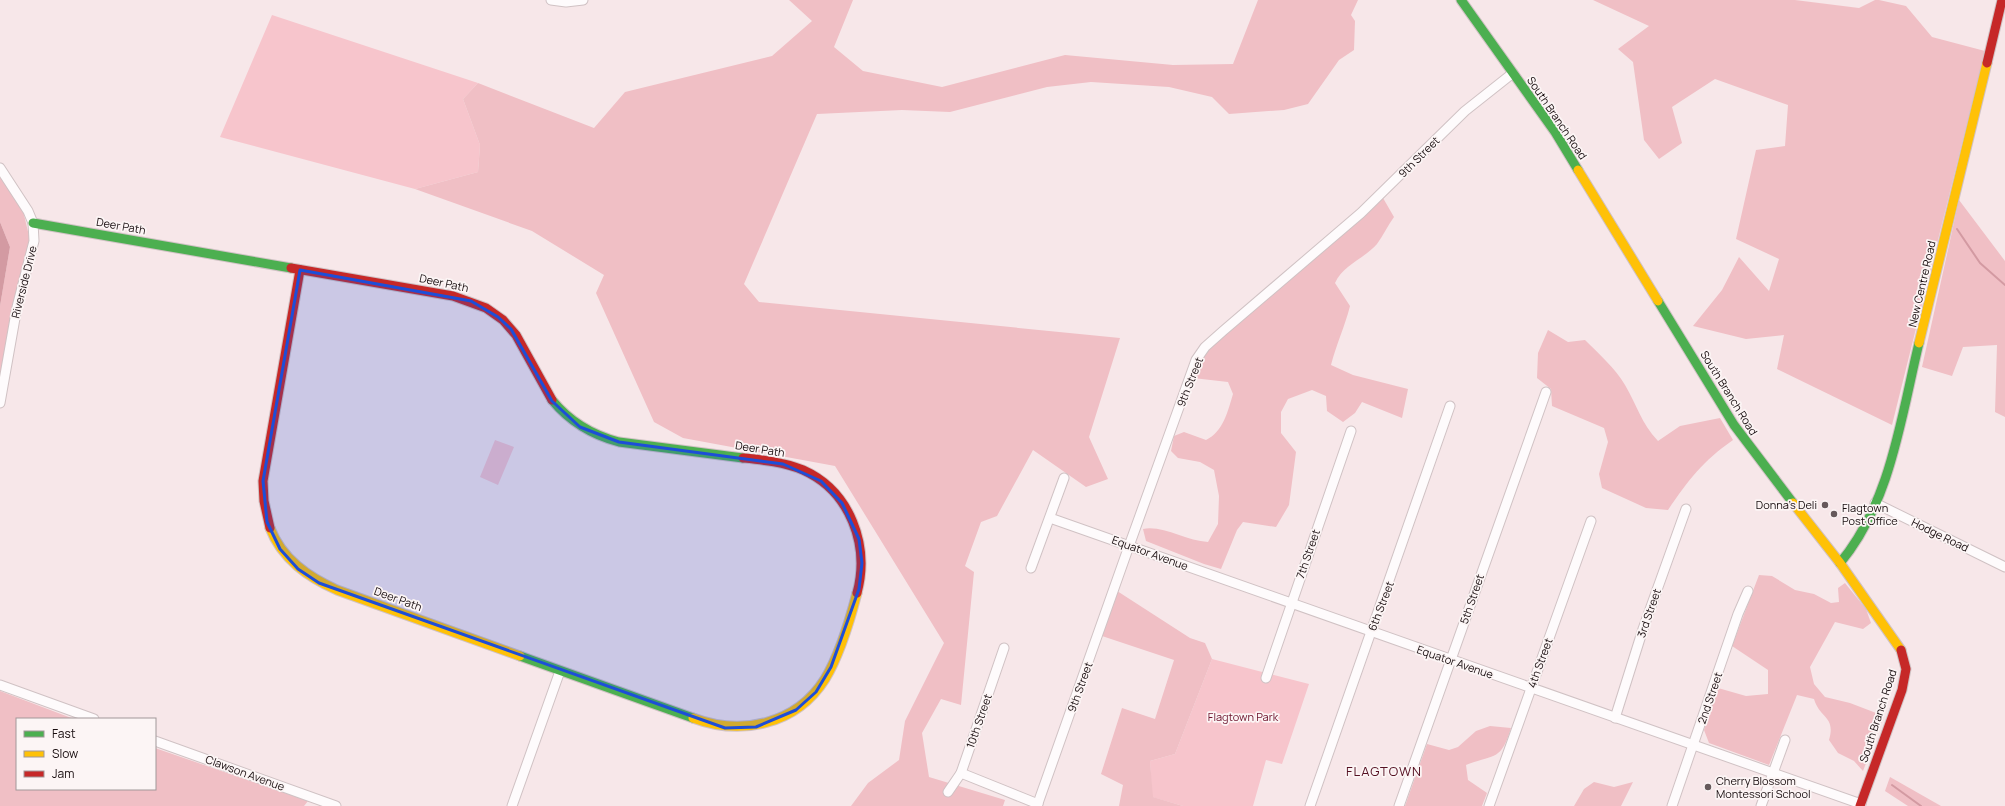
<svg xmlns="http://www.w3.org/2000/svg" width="2005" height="806" font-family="Manrope,sans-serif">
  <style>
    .green { fill: #f7c5cc }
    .forest { fill: #f0bfc5 }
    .water { fill: #d39aa2 }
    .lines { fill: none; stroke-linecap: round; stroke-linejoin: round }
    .stream { stroke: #d39aa2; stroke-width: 2 }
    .street-casing { stroke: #d0c2c4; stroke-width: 11 }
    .fast-casing { stroke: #d0c2c4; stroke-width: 11 }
    .slow-casing { stroke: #d0c2c4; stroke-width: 11 }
    .jam-casing { stroke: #d0c2c4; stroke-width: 11 }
    .street { stroke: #fefbfc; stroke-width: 9 }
    .fast { stroke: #4caf50; stroke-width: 9 }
    .slow { stroke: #ffc107; stroke-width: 9 }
    .jam { stroke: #c62828; stroke-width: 9 }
    .marked { fill: #1d4ed8; fill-opacity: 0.2; stroke: #1d4ed8; stroke-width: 3; stroke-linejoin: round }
    .poi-dot { fill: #66595b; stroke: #fcf5f5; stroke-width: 1.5 }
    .labels { text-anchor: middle; stroke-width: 3.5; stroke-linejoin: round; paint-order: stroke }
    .street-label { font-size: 11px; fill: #180d0f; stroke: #fcf5f5 }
    .poi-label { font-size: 11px; fill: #180d0f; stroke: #fcf5f5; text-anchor: start }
    .park-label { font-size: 11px; fill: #6c112b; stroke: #fcf5f5 }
    .quarter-label { font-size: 13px; letter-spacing: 1px; fill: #551022; stroke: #fcf5f5 }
  </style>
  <rect width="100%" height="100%" fill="#f7e7e9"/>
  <!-- green -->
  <g class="green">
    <polygon points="272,15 478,83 463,99 480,145 478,172 415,189 220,137"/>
    <polygon points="495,440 514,447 498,485 480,477"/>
    <polygon points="1212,659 1309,684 1282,764 1266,760 1253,806 1183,806 1152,797 1150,761 1175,754"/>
  </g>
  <!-- forest -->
  <g class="forest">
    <polygon points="789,0 853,0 834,47 863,71 942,87 1065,55 1173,65 1233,64 1258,0 1358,0 1351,15 1355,21 1354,50 1339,60 1308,104 1284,110 1229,114 1212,97 1169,87 1091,82 1047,87 950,112 902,110 817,114 744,284 759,302 1120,338 1089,437 1108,479 1086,487 1033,450 997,516 981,522 965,566 974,572 961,705 941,699 922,733 929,777 1005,800 1003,806 851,806 868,783 899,760 905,721 944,643 835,466 683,438 654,422 596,293 604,275 532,231 415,189 478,172 480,145 463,99 478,83 594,128 625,92 772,56 812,21"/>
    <polygon points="1593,0 1795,0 1859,8 1875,0 1879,0 1906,6 1932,37 1985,51 1892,425 1777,369 1784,335 1746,339 1693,326 1722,290 1739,257 1769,291 1779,259 1736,239 1756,150 1785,146 1788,105 1715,79 1672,107 1682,143 1659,159 1644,140 1633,62 1618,49 1649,26"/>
    <polygon points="0,170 20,198 30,240 0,384 0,306 10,247 0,222"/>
    <path d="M1383,198L1394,217C1388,225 1383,236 1377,244C1365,258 1343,265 1335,283L1350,306C1345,326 1336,345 1331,365L1353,375L1408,389L1402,418L1362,402L1355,413L1343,422L1327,411L1326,396L1312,390L1288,399L1281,412V433L1296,452L1289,505L1276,527L1243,522L1237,530L1221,569L1204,564L1146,541L1143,529C1163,525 1186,541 1208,542L1218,524L1219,496L1214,470L1200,462L1178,458L1171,451L1174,436L1184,432L1206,440C1223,432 1228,411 1233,394L1228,382L1193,378L1199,361L1209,347Z"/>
    <polygon points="1959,200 2005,261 2005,417 1995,412 1997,345 1963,347 1952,376 1922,367"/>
    <path d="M1548,330L1568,342L1585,340C1599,354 1615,368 1625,385C1637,405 1641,423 1658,441L1680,426L1720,418L1733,440C1703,461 1689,479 1668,510L1646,508L1602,488L1599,474L1608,442L1604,428L1552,406L1551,389L1537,378L1538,353Z"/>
    <path d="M1759,575L1772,576L1795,590L1814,594L1831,603L1839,602L1838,588L1845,583L1866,609L1871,623L1863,629L1835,622L1810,667L1814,684L1825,697L1850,703L1884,716L1863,771L1854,761L1838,753L1829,740C1836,716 1820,719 1814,699L1797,695L1769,765L1709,743L1704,730L1718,688L1746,696L1768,694V670L1732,646Z"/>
    <polygon points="1114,589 1190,638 1205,643 1212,659 1175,754 1150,761 1153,797 1183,806 1119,806 1123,785 1101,774 1122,708 1155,719 1174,660 1099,635"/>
    <polygon points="0,691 74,719 17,719 17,789 155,789 155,748 308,801 304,806 0,806"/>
    <path d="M1490,726L1511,728C1501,761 1495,754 1466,765L1468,780L1487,793L1482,806H1405L1427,744L1449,750L1458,747L1476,731Z"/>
    <polygon points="1890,777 1941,806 1908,806 1885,791"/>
    <polygon points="1594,782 1614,787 1633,782 1621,806 1574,806 1584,789"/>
  </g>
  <!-- water -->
  <polygon class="water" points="0,222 10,247 0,306"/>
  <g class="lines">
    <!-- stream -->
    <g class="stream">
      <polyline points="1957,229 1980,263 2005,285"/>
      <polyline points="1892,785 1921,806"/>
    </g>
    <defs>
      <g id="street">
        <polyline points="551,0 566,2 583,0"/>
        <polyline points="0,168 28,211 33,223 34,241 17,307 0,403"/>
        <polyline points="1875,503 2005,567"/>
        <polyline points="1050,518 1861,804"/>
        <polyline points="1031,568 1064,478"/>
        <polyline points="1266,678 1351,431"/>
        <polyline points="0,685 94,719"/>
        <polyline points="1615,718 1643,629 1686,509"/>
        <polyline points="155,741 336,806"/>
        <polyline points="961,773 1038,804"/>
        <polyline points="948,792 961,773 1004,648"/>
        <polyline points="512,806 560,671"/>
        <polyline points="1037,806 1129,546 1196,360 1205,347 1223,331 1361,213 1465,111 1513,73"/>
        <polyline points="1310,806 1450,406"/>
        <polyline points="1399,806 1546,392"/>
        <polyline points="1489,806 1591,521"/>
        <polyline points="1672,806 1738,614 1748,591"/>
        <polyline points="1761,806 1785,740"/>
      </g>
      <g id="fast">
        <polyline points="1461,0 1555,132 1578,170"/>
        <polyline points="33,223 291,268"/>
        <polyline points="1658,301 1734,425 1793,503"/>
        <path d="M552,400C570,422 592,435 619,442L743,458"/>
        <path d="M1840,563C1891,502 1901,417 1919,343"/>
        <polyline points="520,656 693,718"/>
      </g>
      <g id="slow">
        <polyline points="1578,170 1658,301"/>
        <polyline points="1919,343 1987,63"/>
        <polyline points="1793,503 1840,563 1901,650"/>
        <path d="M270,528C282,559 308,577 337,590L520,656"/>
        <path d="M693,718C741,736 796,725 825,679C839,656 850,620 857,593"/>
      </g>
      <g id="jam">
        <polyline points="1987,63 2002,0"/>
        <polyline points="291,268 453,296 486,308 503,320 516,335 552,400"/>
        <path d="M743,458C763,460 784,462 803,470C850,491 870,545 857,593"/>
        <polyline points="270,528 264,501 263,481 300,270"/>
        <polyline points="1860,806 1902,690 1906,669 1901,650"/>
      </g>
    </defs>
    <!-- street casing -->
    <use href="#street" class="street-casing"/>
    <!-- fast casing -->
    <use href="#fast" class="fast-casing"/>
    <!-- slow casing -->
    <use href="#slow" class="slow-casing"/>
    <!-- jam casing -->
    <use href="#jam" class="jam-casing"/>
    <!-- street -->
    <use href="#street" class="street"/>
    <!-- fast -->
    <use href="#fast" class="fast"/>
    <!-- slow -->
    <use href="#slow" class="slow"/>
    <!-- jam -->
    <use href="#jam" class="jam"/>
  </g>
  <!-- marked area -->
  <path class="marked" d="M300,270L471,301L498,317L511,329L552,401L580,427L619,442L783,464L821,481L842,503L859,539L862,563L859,589L831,667L816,692L796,710L756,727L725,728L319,583L298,569L280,549L267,522L263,481Z"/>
  <!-- markers -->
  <g class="poi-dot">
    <circle cx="1825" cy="505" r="4"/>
    <circle cx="1834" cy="514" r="4"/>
    <circle cx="1708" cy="787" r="4"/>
  </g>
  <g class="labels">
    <!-- street labels -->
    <g class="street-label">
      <text transform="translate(1557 118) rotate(56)" y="4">South Branch Road</text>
      <text transform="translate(1419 157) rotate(-45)" y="4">9th Street</text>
      <text transform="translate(121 226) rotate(10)" y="4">Deer Path</text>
      <text transform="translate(24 282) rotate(-76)" y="4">Riverside Drive</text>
      <text transform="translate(444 283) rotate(12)" y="4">Deer Path</text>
      <text transform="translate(1922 284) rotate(-77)" y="4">New Centre Road</text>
      <text transform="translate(1190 382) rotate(-68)" y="4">9th Street</text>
      <text transform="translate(1729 393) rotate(58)" y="4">South Branch Road</text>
      <text transform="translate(760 449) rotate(9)" y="4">Deer Path</text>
      <text transform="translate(1940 535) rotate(26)" y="4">Hodge Road</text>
      <text transform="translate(1150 553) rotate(20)" y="4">Equator Avenue</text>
      <text transform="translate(1308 554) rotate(-71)" y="4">7th Street</text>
      <text transform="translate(398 599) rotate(20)" y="4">Deer Path</text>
      <text transform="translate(1472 599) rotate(-71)" y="4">5th Street</text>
      <text transform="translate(1381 606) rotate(-69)" y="4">6th Street</text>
      <text transform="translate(1649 613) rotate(-71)" y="4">3rd Street</text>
      <text transform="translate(1455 662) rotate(19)" y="4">Equator Avenue</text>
      <text transform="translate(1540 663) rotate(-70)" y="4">4th Street</text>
      <text transform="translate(1080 687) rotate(-70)" y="4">9th Street</text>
      <text transform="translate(1710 698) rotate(-71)" y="4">2nd Street</text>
      <text transform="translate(1878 716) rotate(-72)" y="4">South Branch Road</text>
      <text transform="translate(979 721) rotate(-71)" y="4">10th Street</text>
      <text transform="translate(245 773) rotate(20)" y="4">Clawson Avenue</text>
    </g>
    <!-- poi labels -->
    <g class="poi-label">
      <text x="1817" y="509" text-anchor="end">Donna's Deli</text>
      <text x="1842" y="512">Flagtown<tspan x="1842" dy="13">Post Office</tspan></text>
      <text x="1716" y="785">Cherry Blossom<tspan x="1716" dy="13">Montessori School</tspan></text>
    </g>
    <!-- park labels -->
    <g class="park-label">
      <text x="1243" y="721">Flagtown Park</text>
    </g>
    <!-- quarter labels -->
    <g class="quarter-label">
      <text x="1384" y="776">FLAGTOWN</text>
    </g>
  </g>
  <!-- legend -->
  <rect x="16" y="718" width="140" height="72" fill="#fcf5f5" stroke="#a19899"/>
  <rect x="24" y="731" width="20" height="6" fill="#4caf50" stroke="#a19899"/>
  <text x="52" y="738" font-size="12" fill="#180d0f">Fast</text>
  <rect x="24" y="751" width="20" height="6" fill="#ffc107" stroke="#a19899"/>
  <text x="52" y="758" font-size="12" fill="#180d0f">Slow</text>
  <rect x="24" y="771" width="20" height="6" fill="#c62828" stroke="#a19899"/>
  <text x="52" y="778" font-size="12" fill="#180d0f">Jam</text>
</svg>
